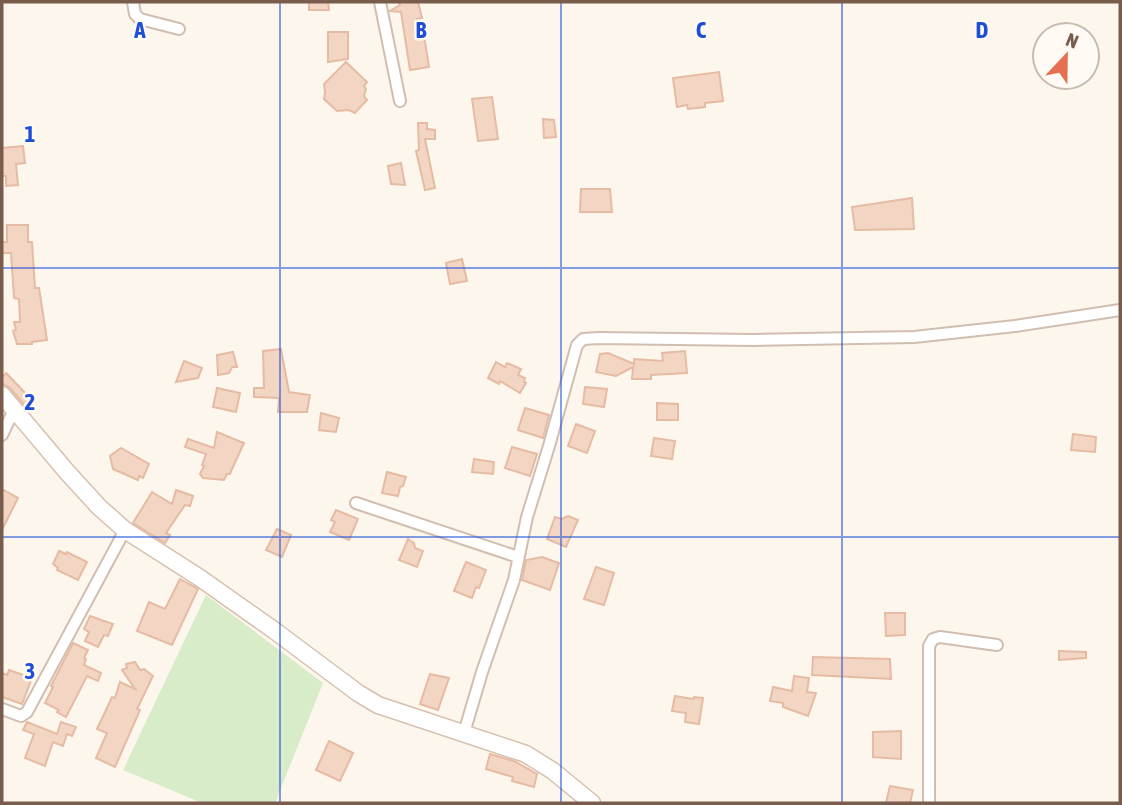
<svg xmlns="http://www.w3.org/2000/svg" width="1122" height="805" font-family="'Asap Condensed',sans-serif">
  <style>
    .green { fill: #d8ecc9 }
    .building { fill: #f3d5c3; stroke: #e6bba3; stroke-width: 2 }
    .lines { fill: none; stroke-linecap: round; stroke-linejoin: round }
    .street-casing { stroke: #d1beb0; stroke-width: 14 }
    .secondary-casing { stroke: #d6c0b0; stroke-width: 19 }
    .street { stroke: #fff; stroke-width: 10 }
    .secondary { stroke: #fff; stroke-width: 16 }
    .grid { fill: none; stroke: #1d4ed8; stroke-width: 2; stroke-opacity: 0.55 }
    .grid-label { font-size: 23px; text-anchor: middle; font-weight: bold; fill: #1d4ed8; stroke: #fffaf3; stroke-width: 5; stroke-linejoin: round; paint-order: stroke }
  </style>
  <rect width="100%" height="100%" fill="#fdf6ec"/>
  <!-- green -->
  <polygon class="green" points="206,595 323,683 275,803 202,803 123,770"/>
  <!-- building -->
  <g class="building">
    <polygon points="309,2 328,2 329,10 309,10"/>
    <polygon points="399,2 418,2 422,18 417,19 419,37 424,36 429,67 410,70 401,12 390,11 400,5"/>
    <polygon points="328,32 348,32 348,59 328,62"/>
    <polygon points="346,62 367,82 364,86 366,89 364,96 367,100 355,113 349,110 337,111 324,99 325,92 324,84"/>
    <polygon points="719,72 723,101 705,103 705,107 688,109 687,105 677,107 673,78"/>
    <polygon points="492,97 498,139 478,141 472,99"/>
    <polygon points="543,119 554,120 556,137 544,138"/>
    <polygon points="418,123 427,123 427,129 435,130 435,139 425,139 435,188 425,190 416,151 419,150"/>
    <polygon points="23,146 25,163 16,164 18,185 6,186 6,176 2,176 2,148"/>
    <polygon points="401,163 405,185 391,184 388,166"/>
    <polygon points="581,189 610,189 612,212 580,212"/>
    <polygon points="912,198 914,229 855,230 852,207"/>
    <polygon points="7,225 28,225 28,242 32,242 35,288 39,288 47,340 32,342 32,344 17,344 13,331 16,330 14,322 20,322 19,299 14,298 11,253 2,253 2,242 7,242"/>
    <polygon points="462,259 467,281 450,284 446,263"/>
    <polygon points="281,349 289,392 310,395 307,412 278,412 279,398 254,397 254,388 264,388 263,351"/>
    <polygon points="685,351 687,373 651,375 651,379 632,379 633,367 616,376 596,372 600,354 608,353 634,364 634,359 663,361 662,353"/>
    <polygon points="233,352 237,367 232,367 229,373 218,375 217,355"/>
    <polygon points="184,361 202,368 198,378 176,382"/>
    <polygon points="496,362 505,367 507,363 521,369 518,375 525,378 524,382 526,383 520,393 500,381 499,384 488,378"/>
    <polygon points="6,373 32,400 26,407 10,388 2,383 2,378"/>
    <polygon points="585,387 607,389 604,407 583,404"/>
    <polygon points="217,388 240,393 236,412 213,407"/>
    <polygon points="657,403 678,404 678,420 657,420"/>
    <polygon points="525,408 549,415 543,438 518,430"/>
    <polygon points="321,413 339,418 336,432 319,430"/>
    <polygon points="576,424 595,431 587,453 568,446"/>
    <polygon points="217,432 244,443 232,469 230,474 227,474 224,480 203,478 200,474 204,466 202,465 206,454 185,447 188,439 214,448"/>
    <polygon points="1073,434 1096,437 1095,452 1071,450"/>
    <polygon points="654,438 675,441 672,459 651,456"/>
    <polygon points="512,447 537,454 530,476 505,468"/>
    <polygon points="121,448 149,464 143,478 139,476 138,480 113,469 110,456"/>
    <polygon points="474,459 494,462 493,474 472,472"/>
    <polygon points="387,472 406,477 403,486 400,487 398,496 382,493"/>
    <polygon points="2,489 18,498 2,530"/>
    <polygon points="176,490 193,496 190,506 185,505 166,533 170,535 165,543 133,523 152,492 172,504"/>
    <polygon points="336,510 358,519 349,540 330,532 335,522 331,520"/>
    <polygon points="568,516 578,520 566,547 547,539 555,517 562,519"/>
    <polygon points="277,529 291,535 282,557 266,550"/>
    <polygon points="408,539 414,543 415,548 423,551 417,567 399,560"/>
    <polygon points="59,551 66,554 67,552 87,562 78,580 57,570 58,568 53,564"/>
    <polygon points="542,557 559,563 550,590 522,580 526,560"/>
    <polygon points="466,562 486,570 479,588 476,587 472,598 454,591"/>
    <polygon points="596,567 614,573 604,605 584,599"/>
    <polygon points="180,579 198,589 172,645 137,631 149,602 165,609"/>
    <polygon points="885,613 905,613 905,635 886,636"/>
    <polygon points="90,616 113,624 108,636 104,635 98,647 85,641 89,632 84,629"/>
    <polygon points="73,643 88,650 84,658 86,659 84,665 101,673 98,681 87,676 66,717 57,712 59,710 45,703 53,687 51,686"/>
    <polygon points="1059,651 1086,652 1086,658 1059,660"/>
    <polygon points="813,657 890,659 891,679 812,675"/>
    <polygon points="135,662 140,670 144,669 153,676 137,709 140,710 115,767 96,758 107,733 97,729 112,697 115,698 120,682 135,689 122,670 127,668 126,664"/>
    <polygon points="9,670 32,678 22,704 2,697 2,673 7,675"/>
    <polygon points="430,674 449,678 438,710 420,704"/>
    <polygon points="794,676 809,678 807,692 816,693 808,716 783,707 783,703 770,701 773,687 792,691"/>
    <polygon points="675,696 693,699 694,697 703,698 699,724 685,722 686,713 672,711"/>
    <polygon points="27,722 57,734 61,722 76,727 72,736 67,734 63,746 53,742 45,766 25,758 34,734 23,730"/>
    <polygon points="901,731 901,759 873,757 873,732"/>
    <polygon points="329,741 353,753 340,781 316,770"/>
    <polygon points="490,754 514,761 537,774 534,787 512,781 513,777 486,769"/>
    <polygon points="890,786 913,790 910,803 886,803"/>
  </g>
  <g class="lines">
    <defs>
      <g id="street">
        <polyline points="133,2 135,14 140,19 179,29"/>
        <polyline points="380,2 400,101"/>
        <polyline points="2,435 14,410"/>
        <polyline points="356,503 518,557"/>
        <polyline points="2,709 21,716 27,712 125,530"/>
        <polyline points="464,733 482,672 514,580 527,517 549,446 577,345 583,339 599,338 754,340 914,337 1015,326 1120,310"/>
        <polyline points="929,803 929,646 933,639 940,637 997,645"/>
      </g>
      <polyline id="secondary" points="2,395 67,472 99,507 125,530 200,578 275,631 358,693 378,705 526,754 553,771 592,803"/>
    </defs>
    <!-- street casing -->
    <use href="#street" class="street-casing"/>
    <!-- secondary casing -->
    <use href="#secondary" class="secondary-casing"/>
    <!-- street -->
    <use href="#street" class="street"/>
    <!-- secondary -->
    <use href="#secondary" class="secondary"/>
  </g>
  <!-- grid -->
  <path class="grid" d="M280,2V803M561,2V803M842,2V803M2,268H1120M2,537H1120"/>
  <g class="grid-label">
    <text x="140" y="38">A</text>
    <text x="421" y="38">B</text>
    <text x="701" y="38">C</text>
    <text x="982" y="38">D</text>
    <text x="30" y="142">1</text>
    <text x="30" y="410">2</text>
    <text x="30" y="679">3</text>
  </g>
  <!-- border -->
  <rect width="1122" height="805" fill="none" stroke="#7a5c4d" stroke-width="7"/>
  <!-- north arrow -->
  <g transform="translate(1066 56) rotate(22)"><circle r="33" fill="#fffaf3" stroke="#cabbb1" stroke-width="2"/>
  <path d="M0-5L12 26L0 18L-12 26Z" fill="#e76f51"/>
  <text y="-10" font-size="19" font-weight="bold" text-anchor="middle" fill="#7a5c4d">N</text>
  </g>
</svg>
